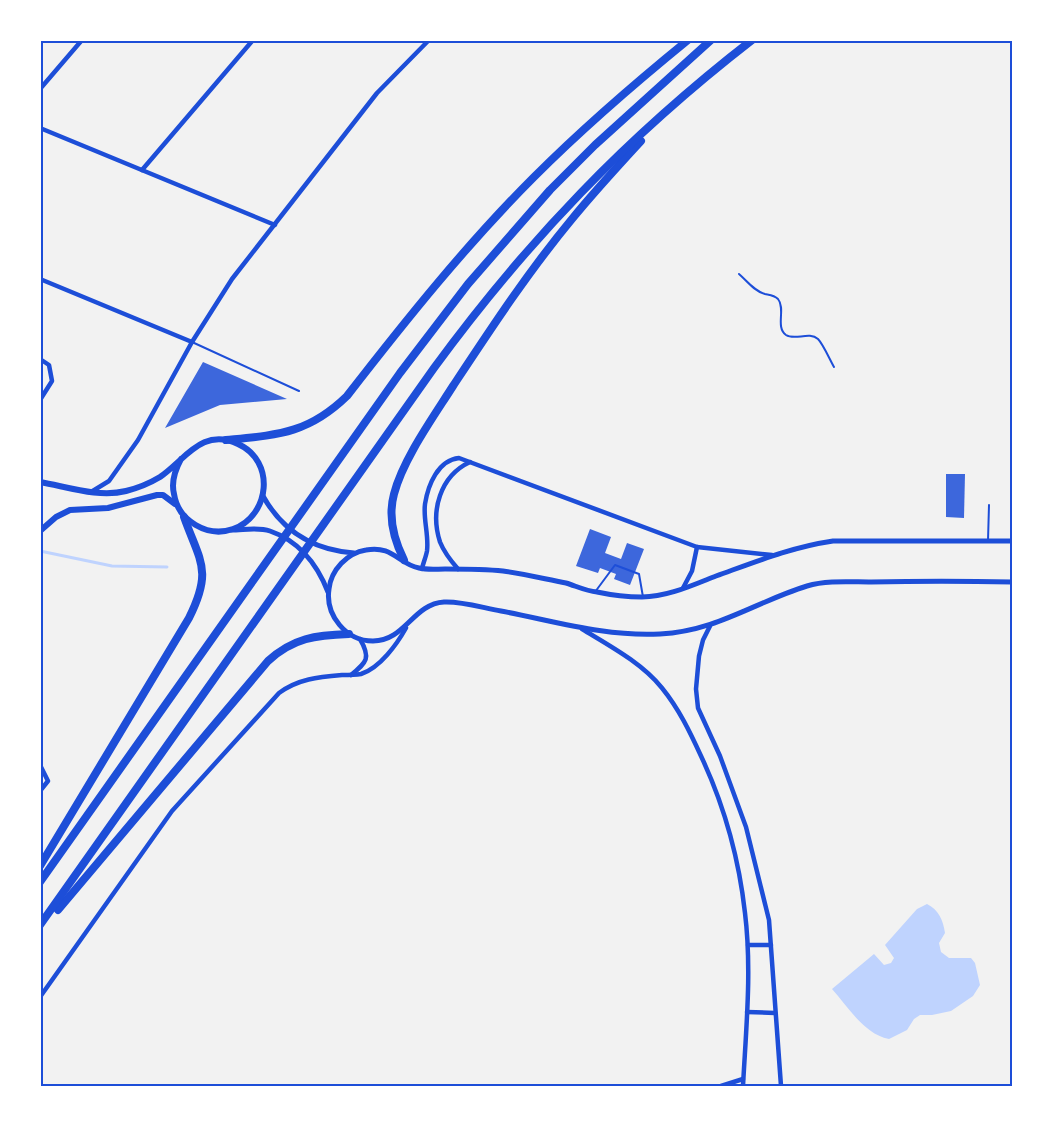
<svg xmlns="http://www.w3.org/2000/svg" width="1053" height="1127" font-family="'Noto Sans',sans-serif">
  <style>
    .water { fill: #bfd3fe }
    .lines { fill: none; stroke-linecap: round; stroke-linejoin: round }
    .stream { stroke: #bfd3fe; stroke-width: 3 }
    .building { fill: #3d67dc }
    .path { stroke: #1d4ed8; stroke-width: 2 }
    .service { stroke: #1d4ed8; stroke-width: 2 }
    .minor { stroke: #1d4ed8; stroke-width: 4.5 }
    .tertiary { stroke: #1d4ed8; stroke-width: 5 }
    .secondary { stroke: #1d4ed8; stroke-width: 6 }
    .motorway { stroke: #1d4ed8; stroke-width: 8 }
    .neatline { fill: none; stroke: #1d4ed8; stroke-width: 2 }
  </style>
  <rect width="100%" height="100%" fill="#f2f2f2"/>
  <!-- water -->
  <path class="water" d="M927,904C939,910 943,920 945,933L939,943L941,952L949,958H971L975,963L980,985L973,996L951,1011L932,1015H920L914,1019L907,1030L889,1039C864,1034 849,1008 832,989L874,954L884,965L891,963L894,958L885,945L917,909Z"/>
  <g class="lines">
    <!-- stream -->
    <polyline class="stream" points="40,551 112,566 167,567"/>
  </g>
  <!-- building -->
  <g class="building">
    <polygon points="203,362 287,399 220,405 165,428"/>
    <polygon points="946,474 965,474 964,518 946,517"/>
    <polygon points="590,529 611,537 605,553 621,559 627,543 644,549 630,585 614,579 616,574 600,568 598,573 576,566"/>
  </g>
  <g class="lines">
    <!-- path -->
    <path class="path" d="M739,274C747,281 754,291 765,294C770,295 774,295 778,299C786,309 775,327 786,335C795,341 809,331 818,339C823,344 830,360 834,367"/>
    <!-- service -->
    <g class="service">
      <polyline points="192,342 299,391"/>
      <polyline points="988,541 989,505"/>
      <polyline points="595,592 615,565 639,574 643,597"/>
    </g>
    <!-- minor -->
    <g class="minor">
      <polyline points="40,89 82,40"/>
      <polyline points="40,128 275,225"/>
      <polyline points="142,170 253,40"/>
      <polyline points="40,279 192,342"/>
      <polyline points="40,359 49,365 52,381 40,400"/>
      <polyline points="91,492 109,481 138,440 192,342 232,279 377,93 429,40"/>
      <path d="M422,569C423,563 426,557 427,551C429,535 423,519 425,504C428,485 438,460 459,458L697,547L772,555"/>
      <path d="M458,569C451,561 444,552 440,542C430,511 440,476 470,462"/>
      <polyline points="683,588 692,571 697,547"/>
      <polyline points="710,626 703,640 699,656 696,689 698,708 720,756 746,827 769,920 781,1086"/>
      <path d="M582,629C610,646 642,663 662,688C679,709 690,732 701,756C724,805 739,859 745,913C752,970 746,1029 743,1086"/>
      <path d="M351,675C367,662 371,658 360,639"/>
      <polyline points="40,765 48,781 40,791"/>
      <polyline points="748,945 771,945"/>
      <path d="M40,997L172,811L279,693C298,679 318,677 342,675C348,675 355,675 361,674C380,668 397,644 406,628"/>
      <polyline points="747,1012 775,1013"/>
      <polyline points="721,1086 743,1079"/>
    </g>
    <!-- tertiary -->
    <g class="tertiary">
      <path d="M263,496C283,532 314,550 354,553"/>
      <path d="M231,530C244,530 258,527 270,531C299,541 317,564 328,592"/>
      <path d="M1012,541H833C792,547 755,562 716,576C693,585 667,597 642,597C628,597 611,595 597,592C586,591 576,586 566,583C545,579 524,574 503,571C484,569 464,569 445,569C436,569 427,570 419,568C398,564 393,545 366,550C347,553 331,570 329,589C325,615 346,641 373,641C405,641 413,604 444,602C462,601 483,608 501,611C554,621 606,637 660,634C717,631 755,602 807,586C827,580 850,582 871,582C918,581 965,581 1012,582"/>
    </g>
    <!-- secondary -->
    <g class="secondary">
      <path d="M40,482C68,487 99,498 126,491C138,488 150,483 160,477C185,460 202,427 238,444C276,461 270,516 233,529C208,538 178,521 174,494C171,482 175,470 181,459"/>
      <polyline points="40,531 56,517 70,510 108,508 157,495 163,495 175,504"/>
    </g>
    <!-- motorway -->
    <g class="motorway">
      <path d="M226,440C277,435 308,434 347,396C406,320 466,245 534,177C582,129 634,84 688,40"/>
      <path d="M404,560C394,540 388,516 394,494C403,459 434,416 453,386C490,330 528,272 572,219C594,192 617,167 641,141"/>
      <path d="M40,866L189,618C213,570 200,562 184,517"/>
      <polyline points="40,882 400,373 468,284 550,190 595,145 711,40"/>
      <path d="M58,910L268,661C293,638 316,635 349,634"/>
      <path d="M40,925L434,368C527,241 627,137 752,40"/>
    </g>
  </g>
  <!-- border -->
  <rect width="1053" height="1127" fill="none" stroke="#ffffff" stroke-width="84"/>
  <rect x="42" y="42" width="969" height="1043" class="neatline"/>
</svg>
